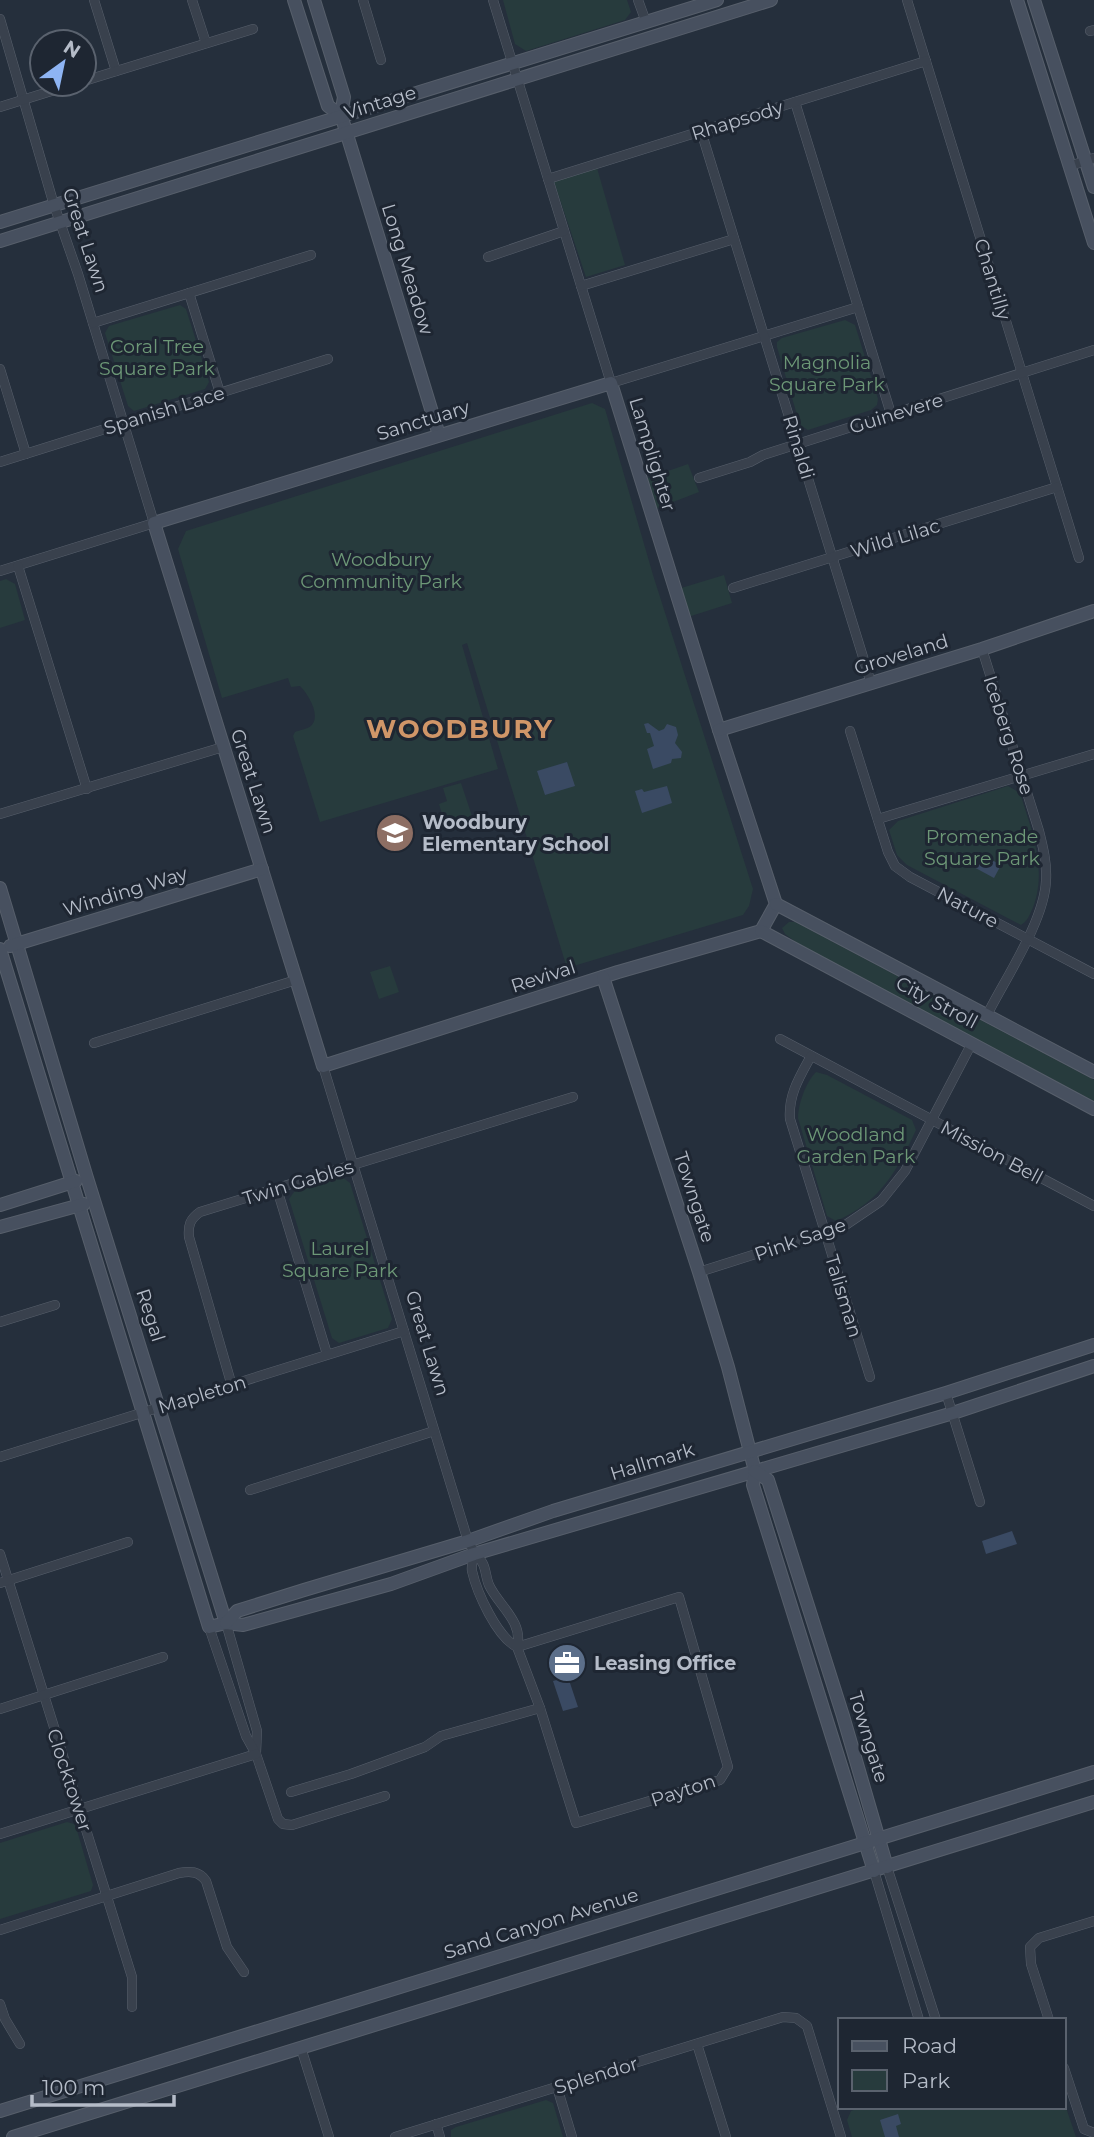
<svg xmlns="http://www.w3.org/2000/svg" width="1094" height="2137" font-family="Montserrat,sans-serif">
  <style>
    .green { fill: #273b3d }
    .water { fill: #3a4a63 }
    .lines { fill: none; stroke-linecap: round; stroke-linejoin: round }
    .street-casing { stroke: #575f6b; stroke-width: 10 }
    .secondary-casing { stroke: #575f6b; stroke-width: 14 }
    .street { stroke: #39414d; stroke-width: 9 }
    .secondary { stroke: #47505f; stroke-width: 12 }
    .labels { text-anchor: middle; stroke-width: 6; stroke-linejoin: round; paint-order: stroke }
    .street-label { font-size: 19px; fill: #b5bcc8; stroke: #1e2632 }
    .park-label { font-size: 19px; fill: #6d9877; stroke: #1e2632 }
    .poi-label { font-size: 19px; font-weight: bold; fill: #b5bcc8; stroke: #1e2632; text-anchor: start }
    .district-label { font-size: 26px; font-weight: bold; letter-spacing: 2px; fill: #d09668; stroke: #1e2632 }
  </style>
  <rect width="100%" height="100%" fill="#252f3c"/>
  <!-- green -->
  <g class="green">
    <polygon points="503,0 627,0 631,12 625,20 526,51 515,44"/>
    <polygon points="597,168 625,265 586,277 553,179"/>
    <polygon points="180,305 186,309 209,382 205,389 134,411 128,406 105,333 109,326"/>
    <polygon points="845,320 855,325 878,399 877,405 871,410 808,430 800,425 777,347 777,342 782,338"/>
    <path d="M592,403L605,409L653,575L753,889L749,906L743,915L567,968L467,643L462,645L498,769L320,822L293,736L295,732C300,730 307,729 311,726C322,715 307,693 300,686L291,687L288,678L222,698L178,549L186,531Z"/>
    <polygon points="688,464 699,492 655,509 645,479"/>
    <polygon points="724,575 732,603 688,617 678,589"/>
    <polygon points="6,579 15,584 25,620 0,628 0,581"/>
    <polygon points="461,783 472,816 445,824 439,804 447,801 443,788"/>
    <path d="M1008,786L1020,793C1032,832 1049,872 1031,912C1028,918 1027,921 1021,925L907,865L897,855L889,830L898,821Z"/>
    <polygon points="789,922 795,922 1094,1080 1094,1101 804,948 785,934 782,928"/>
    <polygon points="390,966 399,992 379,999 370,972"/>
    <path d="M816,1072L827,1075L912,1120L916,1130C897,1171 880,1202 836,1221L827,1216L798,1118C798,1104 806,1082 816,1072Z"/>
    <polygon points="342,1177 350,1183 392,1319 388,1328 339,1343 332,1338 289,1199 294,1192"/>
    <polygon points="67,1822 74,1824 76,1827 93,1885 91,1891 0,1919 0,1843"/>
    <polygon points="546,2100 553,2103 563,2137 451,2137 451,2130 456,2127"/>
    <polygon points="1064,2102 1076,2137 852,2137 847,2120 851,2111 861,2107 1064,2107"/>
  </g>
  <!-- water -->
  <g class="water">
    <polygon points="648,723 659,731 664,729 667,724 676,727 678,735 675,743 682,752 681,758 672,759 671,763 653,769 647,749 654,746 650,733 647,733 644,724"/>
    <polygon points="567,762 575,786 545,795 537,771"/>
    <polygon points="667,786 672,803 642,813 635,791 642,789 644,792"/>
    <polygon points="977,852 1001,865 994,878 970,865"/>
    <polygon points="1012,1531 1017,1544 986,1554 982,1541"/>
    <polygon points="568,1677 578,1707 563,1711 553,1681"/>
    <polygon points="898,2114 901,2124 896,2126 899,2137 885,2137 880,2120"/>
  </g>
  <g class="lines">
    <defs>
      <g id="street">
        <polyline points="94,0 116,71"/>
        <polyline points="192,0 206,43"/>
        <polyline points="363,0 381,60"/>
        <polyline points="493,0 611,383 858,307"/>
        <polyline points="638,0 646,22"/>
        <polyline points="907,0 1079,558"/>
        <polyline points="0,19 54,205 78,274 154,523 0,571"/>
        <polyline points="1090,31 1094,30"/>
        <polyline points="84,81 253,29"/>
        <polyline points="795,102 891,414"/>
        <polyline points="0,107 74,84"/>
        <polyline points="701,131 871,683"/>
        <polyline points="1070,166 1094,158"/>
        <polyline points="548,179 926,61"/>
        <polyline points="488,257 564,231"/>
        <polyline points="581,286 734,239"/>
        <polyline points="189,293 220,393"/>
        <polyline points="93,323 311,255"/>
        <polyline points="0,369 26,454"/>
        <polyline points="0,462 328,359"/>
        <polyline points="699,478 750,462 763,455 1094,350"/>
        <polyline points="18,566 87,789"/>
        <polyline points="733,588 1057,487"/>
        <path d="M982,649L1039,831C1043,847 1047,863 1046,880C1045,920 1005,979 987,1015"/>
        <polyline points="850,731 888,852 895,866 910,877 1094,974"/>
        <polyline points="0,814 223,747"/>
        <polyline points="878,819 1094,754"/>
        <polyline points="780,1039 1094,1206"/>
        <polyline points="94,1043 296,980"/>
        <path d="M811,1056C800,1076 788,1095 790,1119L870,1377"/>
        <path d="M323,1066L468,1541C472,1550 479,1556 483,1564C486,1570 486,1578 489,1585C498,1605 524,1622 517,1647L540,1708L576,1823L720,1780L728,1767L679,1597L517,1647C497,1637 477,1593 472,1571C471,1566 473,1560 474,1554"/>
        <polyline points="277,1189 327,1354"/>
        <polyline points="699,1272 844,1226 881,1201 905,1171 972,1043"/>
        <polyline points="0,1322 55,1305"/>
        <path d="M232,1386L189,1237C188,1225 190,1219 200,1212L573,1097"/>
        <polyline points="946,1393 980,1502"/>
        <polyline points="0,1457 404,1331"/>
        <polyline points="250,1490 434,1431"/>
        <polyline points="0,1554 132,1977 132,2007"/>
        <polyline points="0,1583 128,1542"/>
        <polyline points="226,1623 257,1731 256,1753"/>
        <polyline points="209,1627 246,1736 256,1754 278,1819 283,1824 292,1825 385,1796"/>
        <polyline points="0,1709 163,1657"/>
        <polyline points="291,1792 351,1774 425,1747 441,1736 540,1708"/>
        <polyline points="0,1834 256,1754"/>
        <polyline points="887,1867 936,2020"/>
        <polyline points="874,1871 919,2020"/>
        <path d="M0,1930L179,1873C190,1871 199,1871 206,1881L227,1947L244,1972"/>
        <polyline points="0,2004 5,2019 20,2044"/>
        <polyline points="1049,2020 1031,1964 1030,1947 1039,1938 1094,1921"/>
        <polyline points="697,2044 726,2137"/>
        <polyline points="301,2048 329,2137"/>
        <polyline points="1064,2068 1084,2129 1094,2133"/>
        <polyline points="557,2087 572,2137"/>
        <polyline points="436,2124 440,2137"/>
        <polyline points="395,2137 783,2017 796,2018 807,2026 841,2137"/>
      </g>
      <g id="secondary">
        <polyline points="294,0 328,106 341,115"/>
        <polyline points="314,0 344,97 341,115 439,435"/>
        <polyline points="1017,0 1094,243"/>
        <polyline points="1034,0 1094,187"/>
        <polyline points="0,222 717,0"/>
        <polyline points="0,241 771,0"/>
        <polygon points="611,383 719,730 776,904 761,931 618,972 323,1066 154,523"/>
        <polyline points="719,730 982,649 1094,611"/>
        <polyline points="0,888 87,1178 226,1623"/>
        <polyline points="776,904 1094,1072"/>
        <polyline points="761,931 1094,1109"/>
        <polyline points="10,946 262,869"/>
        <polyline points="0,949 209,1627 226,1623 243,1625 391,1584 474,1554 953,1413 1094,1366"/>
        <polyline points="603,977 699,1272 728,1367 755,1471 753,1485 874,1871"/>
        <polyline points="0,1205 76,1181"/>
        <polyline points="0,1227 84,1204"/>
        <polyline points="755,1471 768,1480 843,1716 887,1867"/>
        <polyline points="226,1623 237,1611 304,1590 468,1541 553,1511 946,1393 1094,1345"/>
        <polyline points="0,2111 1094,1772"/>
        <polyline points="13,2137 1094,1802"/>
      </g>
    </defs>
    <!-- street casing -->
    <use href="#street" class="street-casing"/>
    <!-- secondary casing -->
    <use href="#secondary" class="secondary-casing"/>
    <!-- street -->
    <use href="#street" class="street"/>
    <!-- secondary -->
    <use href="#secondary" class="secondary"/>
  </g>
  <!-- icons -->
  <defs>
    <symbol id="school-disc" viewBox="-11 -11 22 22"><circle r="9.5" fill="#8d6e63" stroke="#1e2632"/><path d="M0-5L7-2L0 1L-7-2ZM-4 1L0 2.5L4 1V4Q0 6-4 4Z" fill="#fff"/></symbol>
    <symbol id="office-disc" viewBox="-11 -11 22 22"><circle r="9.5" fill="#5c6f8a" stroke="#1e2632"/><path d="M-6-3h4V-5.5h4V-3h4V5H-6ZM-1-4.5V-3h2v-1.5ZM-6 0V1H6V0Z" fill="#fff"/></symbol>
  </defs>
  <g fill-rule="evenodd">
    <use href="#school-disc" x="373" y="811" width="44" height="44"/>
    <use href="#office-disc" x="545" y="1641" width="44" height="44"/>
  </g>
  <g class="labels">
    <!-- street labels -->
    <g class="street-label">
      <text transform="translate(380 102) rotate(-17)" y="7">Vintage</text>
      <text transform="translate(737 120) rotate(-17)" y="7">Rhapsody</text>
      <text transform="translate(86 240) rotate(72)" y="7">Great Lawn</text>
      <text transform="translate(408 269) rotate(73)" y="7">Long Meadow</text>
      <text transform="translate(993 279) rotate(73)" y="7">Chantilly</text>
      <text transform="translate(164 410) rotate(-17)" y="7">Spanish Lace</text>
      <text transform="translate(896 413) rotate(-17)" y="7">Guinevere</text>
      <text transform="translate(423 420) rotate(-17)" y="7">Sanctuary</text>
      <text transform="translate(799 447) rotate(73)" y="7">Rinaldi</text>
      <text transform="translate(653 454) rotate(73)" y="7">Lamplighter</text>
      <text transform="translate(895 538) rotate(-17)" y="7">Wild Lilac</text>
      <text transform="translate(901 654) rotate(-17)" y="7">Groveland</text>
      <text transform="translate(1009 735) rotate(72)" y="7">Iceberg Rose</text>
      <text transform="translate(254 781) rotate(72)" y="7">Great Lawn</text>
      <text transform="translate(125 891) rotate(-17)" y="7">Winding Way</text>
      <text transform="translate(968 907) rotate(28)" y="7">Nature</text>
      <text transform="translate(543 976) rotate(-18)" y="7">Revival</text>
      <text transform="translate(937 1002) rotate(28)" y="7">City Stroll</text>
      <text transform="translate(992 1152) rotate(28)" y="7">Mission Bell</text>
      <text transform="translate(298 1182) rotate(-17)" y="7">Twin Gables</text>
      <text transform="translate(695 1197) rotate(72)" y="7">Towngate</text>
      <text transform="translate(800 1239) rotate(-19)" y="7">Pink Sage</text>
      <text transform="translate(844 1296) rotate(73)" y="7">Talisman</text>
      <text transform="translate(151 1315) rotate(72)" y="7">Regal</text>
      <text transform="translate(428 1343) rotate(73)" y="7">Great Lawn</text>
      <text transform="translate(202 1394) rotate(-17)" y="7">Mapleton</text>
      <text transform="translate(652 1461) rotate(-17)" y="7">Hallmark</text>
      <text transform="translate(869 1737) rotate(73)" y="7">Towngate</text>
      <text transform="translate(70 1780) rotate(72)" y="7">Clocktower</text>
      <text transform="translate(683 1790) rotate(-18)" y="7">Payton</text>
      <text transform="translate(541 1923) rotate(-17)" y="7">Sand Canyon Avenue</text>
      <text transform="translate(596 2075) rotate(-17)" y="7">Splendor</text>
    </g>
    <!-- park labels -->
    <g class="park-label">
      <text x="157" y="353">Coral Tree<tspan x="157" dy="22">Square Park</tspan></text>
      <text x="827" y="369">Magnolia<tspan x="827" dy="22">Square Park</tspan></text>
      <text x="381" y="566">Woodbury<tspan x="381" dy="22">Community Park</tspan></text>
      <text x="982" y="843">Promenade<tspan x="982" dy="22">Square Park</tspan></text>
      <text x="856" y="1141">Woodland<tspan x="856" dy="22">Garden Park</tspan></text>
      <text x="340" y="1255">Laurel<tspan x="340" dy="22">Square Park</tspan></text>
    </g>
    <!-- poi labels -->
    <g class="poi-label">
      <text x="422" y="829">Woodbury<tspan x="422" dy="22">Elementary School</tspan></text>
      <text x="594" y="1670">Leasing Office</text>
    </g>
    <!-- district labels -->
    <g class="district-label">
      <text x="460" y="738">WOODBURY</text>
    </g>
  </g>
  <!-- legend -->
  <rect x="838" y="2018" width="228" height="91" fill="#1e2632" stroke="#5a626e" stroke-width="2"/>
  <rect x="852" y="2041" width="35" height="10" fill="#47505f" stroke="#5a626e" stroke-width="2"/>
  <text x="902" y="2053" font-size="21" fill="#b5bcc8">Road</text>
  <rect x="852" y="2070" width="35" height="21" fill="#273b3d" stroke="#5a626e" stroke-width="2"/>
  <text x="902" y="2088" font-size="21" fill="#b5bcc8">Park</text>
  <!-- north arrow -->
  <g transform="translate(63 63) rotate(33)"><circle r="33" fill="#1e2632" stroke="#5a626e" stroke-width="2"/>
  <path d="M0-5L12 26L0 18L-12 26Z" fill="#8eb4f3"/>
  <text y="-10" font-size="19" font-weight="bold" text-anchor="middle" fill="#b5bcc8">N</text>
  </g>
  <!-- scale -->
  <path d="M32 2095v10h142v-10" fill="none" stroke="#b5bcc8" stroke-width="3.5"/>
  <text x="42" y="2095" font-size="21" fill="#b5bcc8" stroke="#1e2632" stroke-width="5" paint-order="stroke">100 m</text>
</svg>
